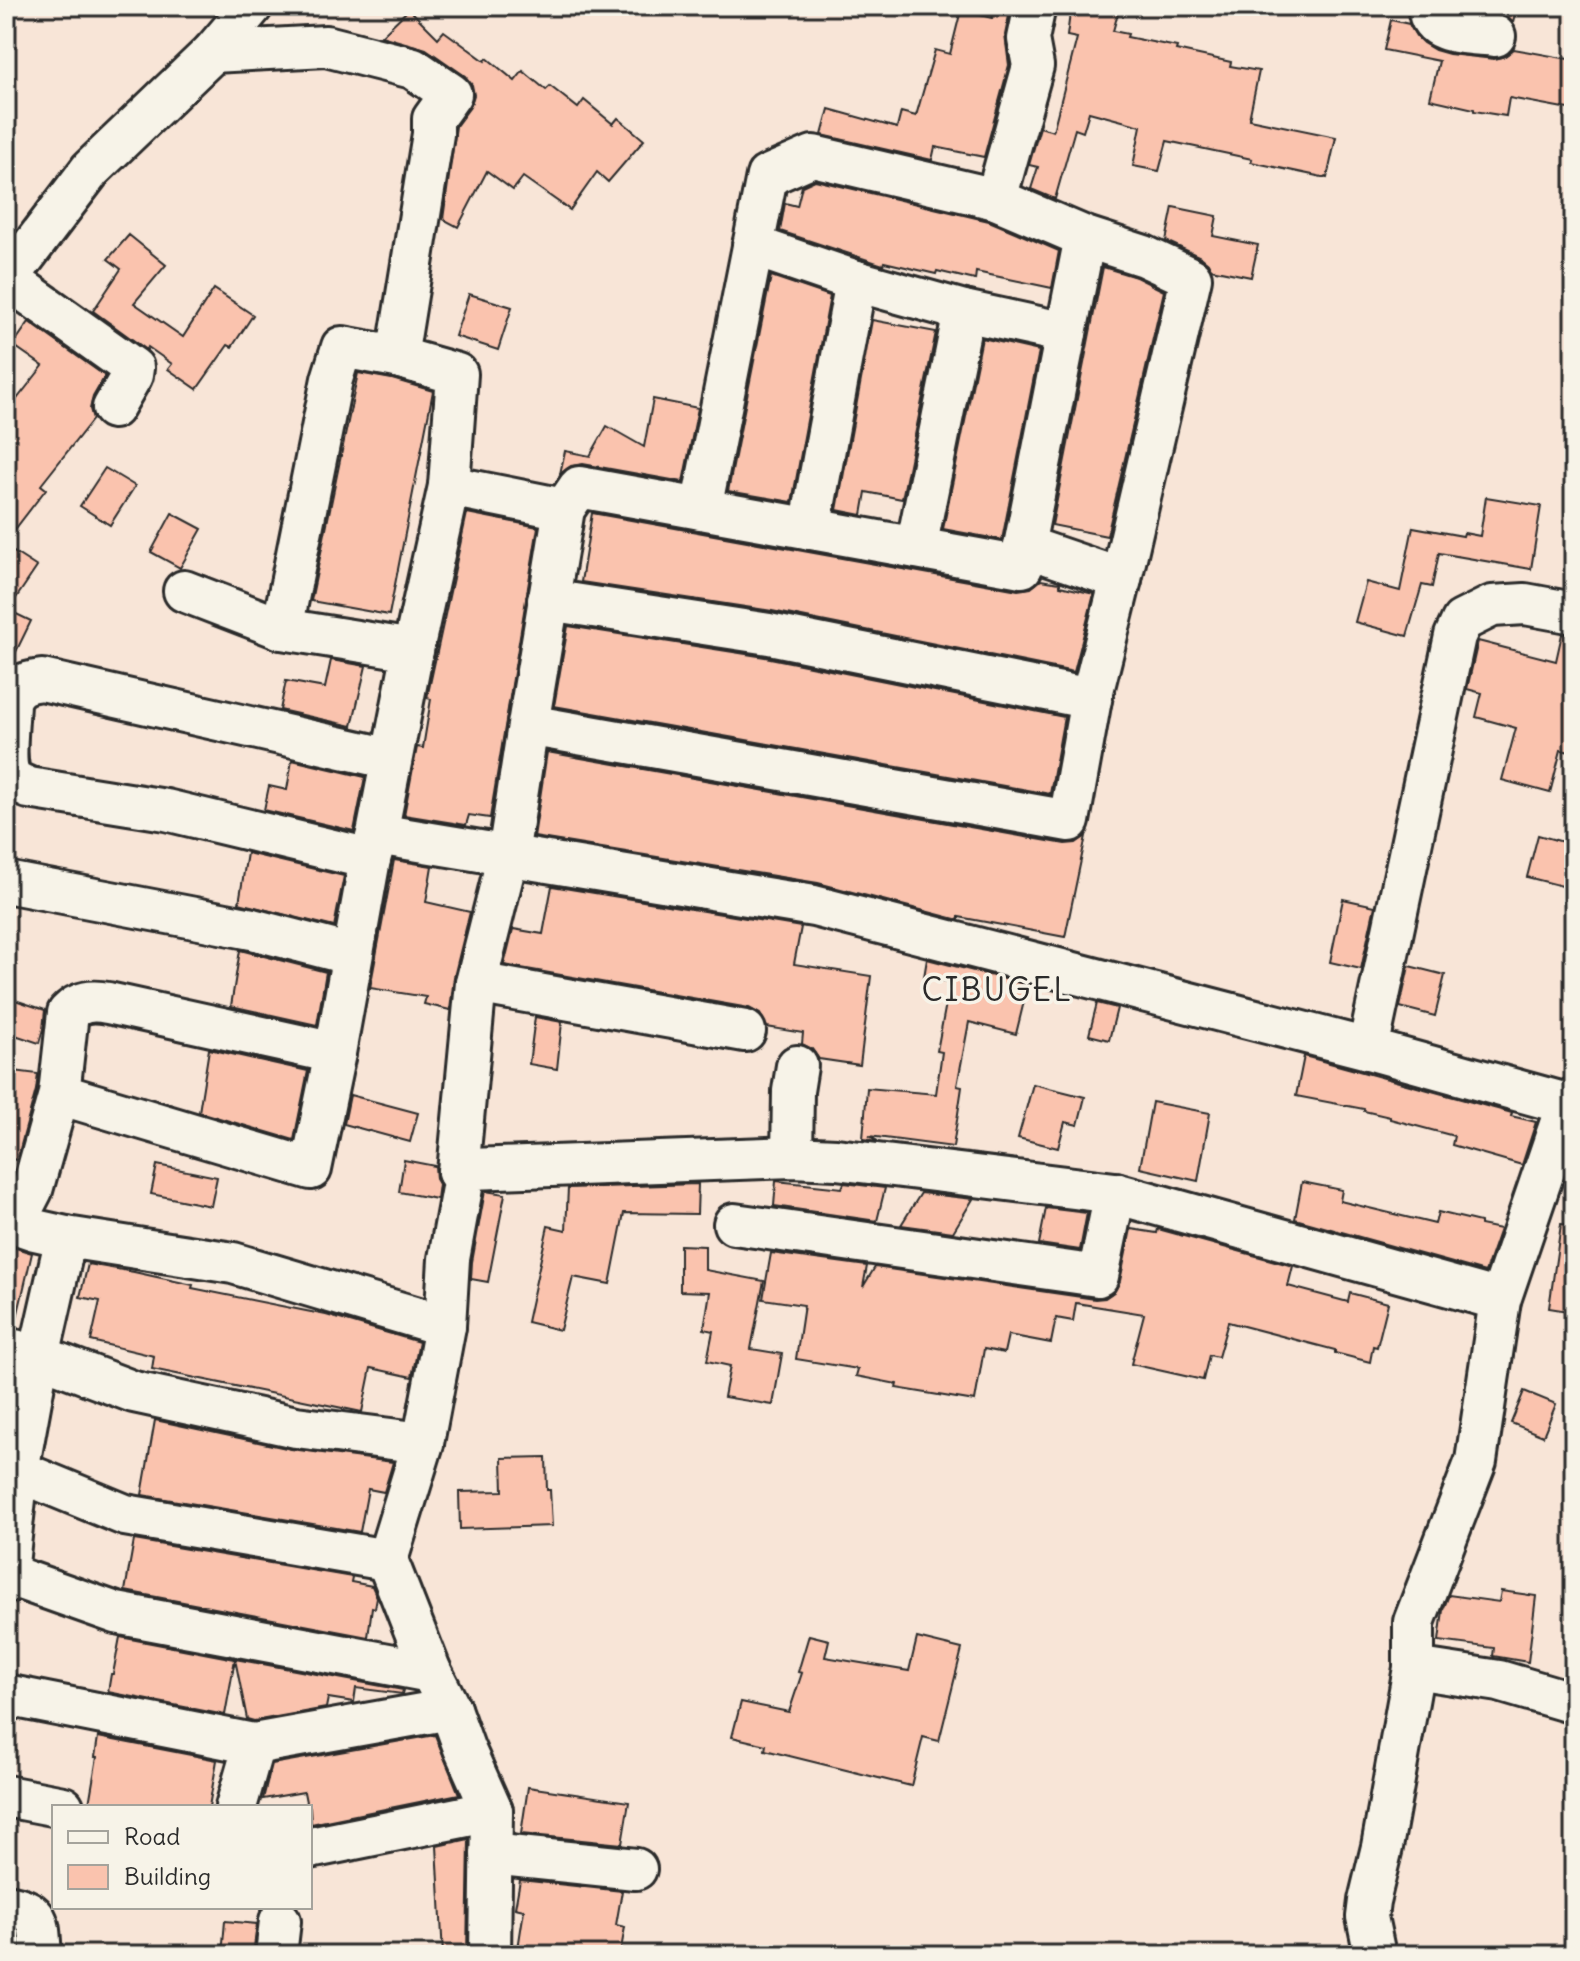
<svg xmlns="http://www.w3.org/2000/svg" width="1580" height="1961" font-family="Delius,sans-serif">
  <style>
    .building { fill: #fac3ae; stroke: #2b2b2b; stroke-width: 2 }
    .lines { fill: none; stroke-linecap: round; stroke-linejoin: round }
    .minor-casing { stroke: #2b2b2b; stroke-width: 46 }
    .minor { stroke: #f7f3e8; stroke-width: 40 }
    .labels { text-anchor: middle; stroke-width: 7; stroke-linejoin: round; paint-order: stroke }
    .quarter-label { font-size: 32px; letter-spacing: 2px; fill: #2b2b2b; stroke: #f7f3e8 }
  </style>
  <rect width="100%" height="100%" fill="#f8e5d7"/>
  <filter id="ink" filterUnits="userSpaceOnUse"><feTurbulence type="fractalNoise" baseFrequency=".0125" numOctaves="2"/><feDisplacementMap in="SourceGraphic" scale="16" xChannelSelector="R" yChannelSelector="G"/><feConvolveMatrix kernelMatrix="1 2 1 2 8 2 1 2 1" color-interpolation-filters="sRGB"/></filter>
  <g filter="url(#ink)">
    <!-- building -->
    <g class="building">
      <polygon points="996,6 1011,6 1005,35 1009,65 984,157 935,147 932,160 822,135 829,109 897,128 901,112 916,116 935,50 950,54 961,10 992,18"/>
      <polygon points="1071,6 1120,6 1113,31 1128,34 1127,37 1177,47 1176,50 1231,62 1230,66 1259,71 1249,119 1336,137 1327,178 1251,162 1252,159 1167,141 1159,171 1133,166 1141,126 1089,112 1083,132 1075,129 1055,199 1031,189 1038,167 1029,165 1040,127 1053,131 1077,38 1067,36"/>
      <polygon points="1465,6 1517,6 1513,23 1508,17 1498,13 1464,10"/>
      <polygon points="409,9 438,38 444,31 485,61 487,58 515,81 523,71 546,90 550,86 578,108 584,100 613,124 618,118 644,140 608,182 597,172 570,210 523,177 513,190 487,171 458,227 443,219 456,126 470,107 474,95 472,85 465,76 426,49 381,36"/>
      <polygon points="1391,20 1409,24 1416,36 1423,43 1435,50 1449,54 1494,59 1505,56 1514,49 1574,60 1574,110 1509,98 1506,116 1474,111 1474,109 1430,99 1439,61 1384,50"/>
      <polygon points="815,180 989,221 1059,251 1052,288 976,272 975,280 937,271 936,274 884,262 883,265 780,231 785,203 797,206 802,186"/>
      <polygon points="1173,207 1217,216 1213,236 1258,245 1251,277 1211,269 1208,263 1201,257 1166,241"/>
      <polygon points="129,235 166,265 134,303 183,337 214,289 253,315 232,347 228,345 197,389 168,369 172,364 148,347 147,350 93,311 121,269 108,259"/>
      <polygon points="1103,267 1136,277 1164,291 1107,536 1052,525"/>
      <polygon points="771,276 830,296 792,502 728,491"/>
      <polygon points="469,294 512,307 498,350 455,336"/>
      <polygon points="872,320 936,332 902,499 866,492 862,515 837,510"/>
      <polygon points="29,322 105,376 93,397 90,409 93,419 41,485 46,489 6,541 6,413 43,366 13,345"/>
      <polygon points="982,338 1039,351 1002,540 943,529"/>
      <polygon points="358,373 392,379 433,391 389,615 311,601"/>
      <polygon points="653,399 698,408 683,482 583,464 571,466 560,474 565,451 590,456 607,426 644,447"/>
      <polygon points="105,468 135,486 110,525 80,506"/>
      <polygon points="1486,497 1541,506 1531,569 1439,553 1432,587 1422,585 1407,636 1355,622 1366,582 1400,591 1413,527 1463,536 1464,533 1480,536"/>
      <polygon points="172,513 202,529 180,568 151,552"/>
      <polygon points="467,513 538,527 490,818 469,815 466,825 404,815 417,747 423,748 431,699 427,698"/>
      <polygon points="592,513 1018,590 1031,588 1041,580 1060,583 1060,586 1094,594 1074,672 772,611 581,582"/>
      <polygon points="6,547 37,567 8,610 31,621 9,666 6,668"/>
      <polygon points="568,626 765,657 1064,717 1050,794 554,706"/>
      <polygon points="1562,634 1574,635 1574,753 1561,750 1550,793 1502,780 1516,728 1476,717 1482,693 1467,689 1478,641 1556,661"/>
      <polygon points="331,660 366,666 352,726 280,710 286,681 325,688"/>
      <polygon points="547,752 1065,844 1076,843 1086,836 1065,937 959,917 959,920 818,883 534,837"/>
      <polygon points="292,760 365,777 354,831 264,810 269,786 287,790"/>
      <polygon points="1538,835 1574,845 1574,889 1527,877"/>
      <polygon points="247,853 344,876 334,927 239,903"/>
      <polygon points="394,860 432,866 426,902 470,912 454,977 450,1010 424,1004 426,997 370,988"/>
      <polygon points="552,886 801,927 794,964 871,976 860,1065 819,1059 812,1049 802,1044 803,1033 767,1027 760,1014 749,1008 504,965 513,929 543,934"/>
      <polygon points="1343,899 1375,906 1361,969 1330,962"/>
      <polygon points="240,950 326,972 317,1025 231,1006"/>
      <polygon points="927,959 1028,985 1016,1034 969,1022 957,1086 962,1087 953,1147 869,1136 878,1141 863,1139 867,1088 936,1094 942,1052 937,1051 950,982 924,977"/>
      <polygon points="1409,966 1445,975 1435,1016 1400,1007"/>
      <polygon points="6,997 45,1010 43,1029 39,1043 6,1032"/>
      <polygon points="1097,1003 1117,1008 1109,1040 1089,1035"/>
      <polygon points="535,1017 562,1022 557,1069 529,1064"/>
      <polygon points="209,1049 308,1071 294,1140 199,1112"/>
      <polygon points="1304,1056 1512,1113 1511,1116 1536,1122 1522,1165 1452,1145 1454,1136 1390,1119 1390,1117 1364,1111 1364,1109 1296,1096"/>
      <polygon points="6,1070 38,1074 36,1090 17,1160 6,1158"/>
      <polygon points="1033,1084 1085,1097 1078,1125 1065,1122 1058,1148 1018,1138"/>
      <polygon points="350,1095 418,1113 410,1142 344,1124"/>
      <polygon points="1152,1102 1210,1113 1198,1181 1140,1168"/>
      <polygon points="404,1160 435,1166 436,1179 439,1184 437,1199 399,1192"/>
      <polygon points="157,1165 217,1177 211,1206 151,1194"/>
      <polygon points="776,1181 842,1188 844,1183 885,1188 877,1221 774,1206"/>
      <polygon points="1302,1182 1342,1190 1340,1201 1435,1224 1438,1212 1480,1222 1480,1225 1500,1229 1485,1272 1295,1219"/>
      <polygon points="698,1184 697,1214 624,1213 610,1284 573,1277 560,1330 527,1322 548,1226 566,1230 568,1188"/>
      <polygon points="485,1191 505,1194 488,1282 471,1279 472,1262"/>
      <polygon points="921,1193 973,1199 953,1232 901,1225"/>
      <polygon points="1046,1208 1087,1213 1080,1250 1039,1244"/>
      <polygon points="1561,1224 1574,1225 1574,1312 1549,1308"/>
      <polygon points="1131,1229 1157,1233 1158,1229 1293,1266 1288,1286 1348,1302 1350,1293 1388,1303 1377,1347 1373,1346 1370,1362 1335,1353 1335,1350 1228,1322 1218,1357 1209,1355 1203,1380 1131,1364 1144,1314 1076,1303 1073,1321 1056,1318 1051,1343 1008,1335 1004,1353 984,1349 975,1401 896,1388 897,1384 856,1376 858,1369 796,1359 804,1305 763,1299 771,1253 867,1266 863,1287 875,1267 1095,1299 1105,1298 1115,1291 1120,1281"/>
      <polygon points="6,1245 32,1253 15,1326 6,1325"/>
      <polygon points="680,1245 705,1246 705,1270 764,1281 751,1349 782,1354 773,1405 724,1397 730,1366 707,1361 713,1331 704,1329 710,1292 680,1291"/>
      <polygon points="88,1264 134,1272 193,1285 192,1288 326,1315 419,1342 412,1377 371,1368 362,1412 152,1369 154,1356 91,1341 100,1301 80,1297"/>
      <polygon points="1524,1391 1556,1404 1543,1436 1511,1423"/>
      <polygon points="155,1420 291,1449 393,1462 384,1492 368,1489 360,1532 142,1495"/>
      <polygon points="546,1457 547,1490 550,1490 552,1526 460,1529 459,1492 503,1491 502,1458"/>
      <polygon points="134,1540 352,1577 351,1582 372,1586 377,1597 375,1608 372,1607 368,1637 125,1591"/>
      <polygon points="1501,1591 1536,1596 1528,1662 1493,1656 1494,1648 1439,1641 1443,1610 1449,1595 1499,1602"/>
      <polygon points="809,1635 829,1640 825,1657 909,1671 917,1638 962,1649 939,1741 923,1737 911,1786 765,1750 766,1745 732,1737 741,1702 789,1712 802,1673 798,1672"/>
      <polygon points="120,1637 235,1659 225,1715 108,1692 111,1674 113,1674"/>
      <polygon points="235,1659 403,1690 402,1694 356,1688 354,1702 328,1698 326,1708 254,1721 247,1719"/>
      <polygon points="435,1735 459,1794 311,1824 310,1807 307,1807 304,1792 263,1799 272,1764"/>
      <polygon points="98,1737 217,1760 209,1807 108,1807 89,1804 97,1757 95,1757"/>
      <polygon points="528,1787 629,1802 622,1844 521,1834"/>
      <polygon points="469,1839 467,1955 443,1955 437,1846"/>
      <polygon points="520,1880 622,1891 616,1925 625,1927 620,1955 517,1955 524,1910 515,1908"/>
      <polygon points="225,1921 257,1924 253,1955 222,1955"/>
    </g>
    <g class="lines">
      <defs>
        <g id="minor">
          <path d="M1429,6C1426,37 1473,33 1495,36"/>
          <polyline points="213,52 326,46 413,68 451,94 433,119 433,134 397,357"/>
          <polyline points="996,199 1033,66 1028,39 1035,6"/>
          <polyline points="753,246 856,281 964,311 1066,333"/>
          <polyline points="8,279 133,368 132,375 113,408"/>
          <polyline points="6,281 91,169 213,52 252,6"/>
          <polyline points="449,486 564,509"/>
          <polyline points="701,509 767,176 813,156 996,199 1085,237 1144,256 1191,278 1121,579"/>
          <polyline points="810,529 856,281"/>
          <polyline points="1024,546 1085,237"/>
          <polyline points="916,548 964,311"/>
          <polyline points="184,591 282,629 413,650"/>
          <polyline points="548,600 769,634 1091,699"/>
          <polyline points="528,725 1069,821 1091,699 1121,579 1024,546 1022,567 579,487 564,509 528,725 508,855 476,983 745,1031"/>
          <polyline points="377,834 814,906 1368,1049 1567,1104 1574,1098"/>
          <path d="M370,859L166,810L29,788C23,785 16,783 12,778C2,765 9,719 9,701C16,684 26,682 42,680L391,759"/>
          <polyline points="6,882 252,929 352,955"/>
          <polyline points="1368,1049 1455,636 1462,621 1492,606 1525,604 1574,613"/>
          <polyline points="59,1094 311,1169 335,1053 370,859 377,834 413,650 449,486 457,374 397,357 342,347 332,379 282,629"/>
          <polyline points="792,1157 793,1091 797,1066"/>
          <polyline points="458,1172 476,983"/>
          <polyline points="6,1220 35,1230 66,1237 233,1263 445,1326 449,1259 464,1177 458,1172 470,1169 792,1157 836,1159 1115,1193 1500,1300"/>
          <path d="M15,1223L32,1190L59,1094L68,1013C79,1001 92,1000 108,1003L335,1053"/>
          <polyline points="734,1224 1098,1276 1115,1193"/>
          <polyline points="6,1348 39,1356 134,1392 296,1427 423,1443"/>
          <polyline points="6,1469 18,1471 125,1515 387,1560"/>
          <polyline points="6,1574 116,1613 431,1672 450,1709 464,1748 492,1811 490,1955"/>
          <polyline points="6,1583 18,1471 39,1356 66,1237"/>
          <polyline points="1414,1668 1499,1681 1574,1703"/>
          <polyline points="431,1672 387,1560 423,1443 445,1326"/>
          <polyline points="6,1695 254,1744 236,1807"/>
          <polyline points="254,1744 450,1709"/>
          <polyline points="6,1796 63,1807"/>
          <polyline points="310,1848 492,1811"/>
          <polyline points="491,1854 636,1869"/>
          <path d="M6,1905C43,1911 38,1923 41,1955"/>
          <polyline points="276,1955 280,1921"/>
          <polyline points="1375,1955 1367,1917 1369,1901 1382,1847 1414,1668 1414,1622 1476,1461 1500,1300 1567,1104"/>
        </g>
      </defs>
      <!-- minor casing -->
      <use href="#minor" class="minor-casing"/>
      <!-- minor -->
      <use href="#minor" class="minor"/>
    </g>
  </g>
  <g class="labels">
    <!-- quarter labels -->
    <g class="quarter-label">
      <text x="997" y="1001">CIBUGEL</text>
    </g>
  </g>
  <!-- margin -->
  <rect width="1580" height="1961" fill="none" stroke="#f7f3e8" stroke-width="32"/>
  <rect x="16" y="16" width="1548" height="1929" fill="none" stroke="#2b2b2b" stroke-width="3" filter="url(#ink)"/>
  <!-- legend -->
  <rect x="52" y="1805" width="260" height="104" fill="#f7f3e8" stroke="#a5a39c" stroke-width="2"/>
  <rect x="68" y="1831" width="40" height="12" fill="#f7f3e8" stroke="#a5a39c" stroke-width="2"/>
  <text x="124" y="1845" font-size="24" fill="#2b2b2b">Road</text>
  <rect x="68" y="1865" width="40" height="24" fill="#fac3ae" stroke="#a5a39c" stroke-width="2"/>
  <text x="124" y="1885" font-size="24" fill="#2b2b2b">Building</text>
</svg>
